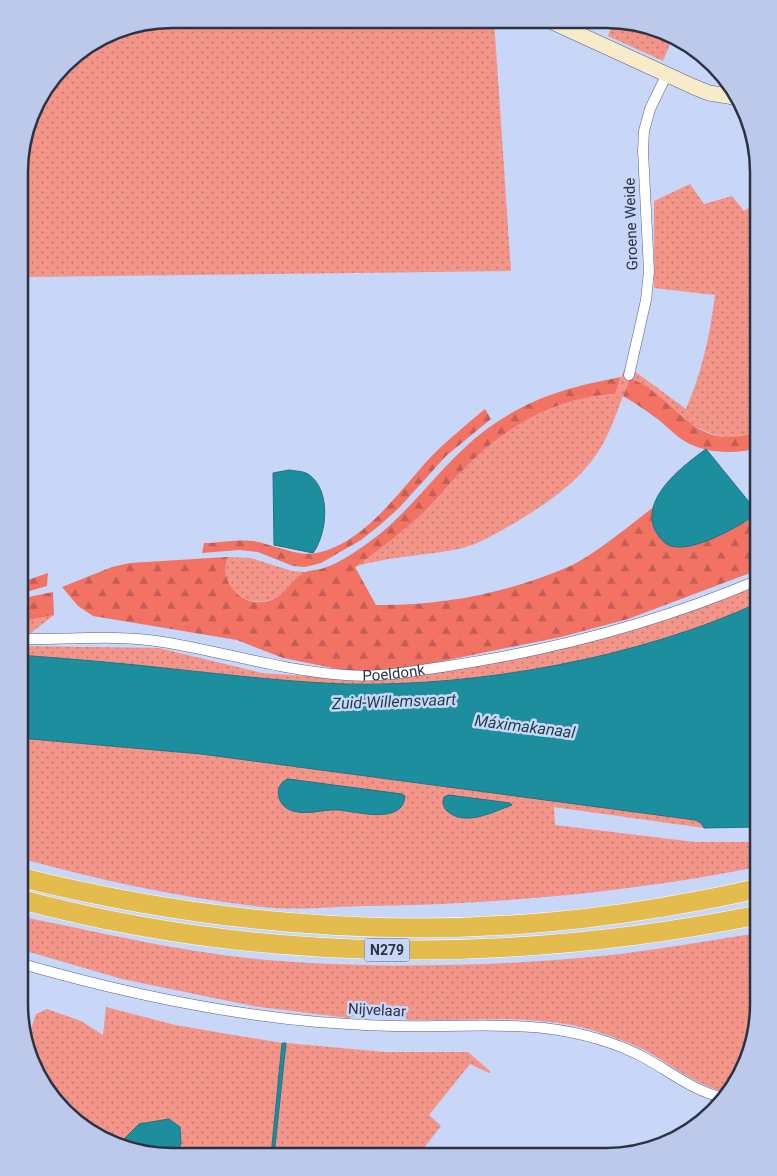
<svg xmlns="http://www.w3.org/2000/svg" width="777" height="1176" font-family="Roboto,sans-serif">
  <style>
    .grass { fill: url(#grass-dots); fill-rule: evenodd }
    .forest { fill: url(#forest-firs) }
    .water { fill: #1c8e9d; stroke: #217382 }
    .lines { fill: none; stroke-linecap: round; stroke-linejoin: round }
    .street-casing { stroke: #556389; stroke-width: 11 }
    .secondary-casing { stroke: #556389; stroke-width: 16 }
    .highway-casing { stroke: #fff; stroke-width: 20 }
    .street { stroke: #fff; stroke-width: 10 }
    .secondary { stroke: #f7ebca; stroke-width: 15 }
    .highway { stroke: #e4bb4d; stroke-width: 19 }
    .labels { text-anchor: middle; stroke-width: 5; stroke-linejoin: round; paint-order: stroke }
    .shield { fill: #c8d6f8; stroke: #5b6479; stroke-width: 1 }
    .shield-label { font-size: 14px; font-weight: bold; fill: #2c3343 }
    .street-label { font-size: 15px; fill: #2c3343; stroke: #c8d6f8 }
    .water-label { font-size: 16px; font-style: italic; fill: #1f3e43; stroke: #c8d6f8 }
    .rim { fill: none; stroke: #2c3343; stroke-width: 2.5 }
  </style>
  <defs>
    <pattern id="grass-dots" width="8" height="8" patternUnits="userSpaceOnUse" patternTransform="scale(1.25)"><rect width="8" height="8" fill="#f39589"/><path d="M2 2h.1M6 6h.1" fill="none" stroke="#c57a72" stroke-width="1.8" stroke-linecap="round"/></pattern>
    <pattern id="forest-firs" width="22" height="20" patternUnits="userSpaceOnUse" patternTransform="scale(1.25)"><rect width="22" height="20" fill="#f27264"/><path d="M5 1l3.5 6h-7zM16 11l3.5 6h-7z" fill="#c45e54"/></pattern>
  </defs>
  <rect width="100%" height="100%" fill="#c8d6f8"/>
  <!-- grass -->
  <g class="grass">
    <polygon points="172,19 494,20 511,271 27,277 22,147 39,96 71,57 122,27"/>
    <polygon points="608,20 625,20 672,39 663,61 608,36 613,23"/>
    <path d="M690,184L704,204L732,196L744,211L758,202V432C751,434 743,438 736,438C698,439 659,400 630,378C619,404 612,432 596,455C576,484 547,503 518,521C500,531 481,544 459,549C423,556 392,556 354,567C379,549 404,531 426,510C439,498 450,484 462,471C503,428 555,397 615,394L625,368L633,370L686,409C702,372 710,335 715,295L654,288V201Z"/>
    <path d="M227,557L251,558L292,571L305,572C296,580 286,592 275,598C256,608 226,597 225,573C225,568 227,562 227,557Z"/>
    <path d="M758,584V603C638,658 478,687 346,684C288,682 231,675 173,669C122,663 71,659 19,655V646L159,648L262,673L347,679L475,665Z"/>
    <polygon points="54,615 27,636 19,635 19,622"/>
    <path d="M19,738L201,754L695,820L701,823L704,828L554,807L555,825L695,842H758V867C631,892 502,904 372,906C337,906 298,911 263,907C181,898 99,880 19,858ZM279,797L368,816C358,814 347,811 337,810C317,810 289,820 279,797Z"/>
    <path d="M19,916C103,933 193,955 280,961C387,969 513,966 620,954C666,948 712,940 758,933V1014L750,1054L729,1093C697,1086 676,1068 648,1052C633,1044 614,1037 598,1032C541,1013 468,1021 408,1020C397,1010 361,1012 348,1018L253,1006L122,979L19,949Z"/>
    <polygon points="106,1007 175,1025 282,1043 271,1156 175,1156 181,1144 139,1124 120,1143 79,1126 31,1063 24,1031 30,1032 36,1014 47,1009 81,1021 103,1035"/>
    <polygon points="286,1043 385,1052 468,1052 491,1072 489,1073 470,1064 429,1115 441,1126 417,1157 274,1156"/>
  </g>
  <!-- forest -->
  <g class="forest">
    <path d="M621,377L615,394C555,397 503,428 462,471C450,483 439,498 426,510C404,531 380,549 355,567L376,605C441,606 508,593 568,567C595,555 631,524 655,506L652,516L744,523L758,513V570L628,619L561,637L433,663L385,670L353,672L283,658L237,640L93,616L78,606L62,587L112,567L130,563L227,557C227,563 224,570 226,576C232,598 257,610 277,597C287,591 294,578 305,572C311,570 318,570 324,568C342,562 361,548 376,537C419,503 448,455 494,424C537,395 571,387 621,377Z"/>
    <path d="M630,378C680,399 691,454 758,432V448C736,454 707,454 686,442C674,435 664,423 652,415C643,408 633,402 623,396Z"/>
    <path d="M485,409L491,419L446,456L399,508L380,525L361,540L321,563L305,567L293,566L258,552L239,550L202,553L204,543C219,543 237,539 253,541C273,544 297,557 316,553C362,545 399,492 428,460C446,441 466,425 485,409Z"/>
    <polygon points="48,573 47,586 19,594 19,583"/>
    <polygon points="53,592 54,615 19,622 19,599"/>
  </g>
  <!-- water -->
  <g class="water">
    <path d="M706,449L758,513C740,526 693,553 671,546C664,544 658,536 655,530C640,498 684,465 706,449Z"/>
    <path d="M289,470C295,471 303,471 308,474C332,490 327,534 313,553L274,545L273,473Z"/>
    <path d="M758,603V827L704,828L701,823L695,820L201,754L19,738V655C71,659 122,663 173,669C231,675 288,682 346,684C478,687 638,658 758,603Z"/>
    <path d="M288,779L402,794L405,796C403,826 355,811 338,810C322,809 303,817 288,809C276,802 274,784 288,779Z"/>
    <path d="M449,795L510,803L512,805C493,812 465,827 447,811C443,807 442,803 444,797Z"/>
    <polygon points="282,1043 286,1043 274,1156 271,1156"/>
    <polygon points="169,1119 180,1127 181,1144 175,1156 152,1156 120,1143 139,1124"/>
  </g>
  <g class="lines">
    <defs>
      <g id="street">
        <polyline points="629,375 646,300 649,271 643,151 644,131 650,109 667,74"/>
        <path id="s1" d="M19,639C67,640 116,634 163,642C224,652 284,671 346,675C380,678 415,671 448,666C554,650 659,622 758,580"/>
        <path d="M19,963C116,991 217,1013 318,1022C357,1025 396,1027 435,1026C471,1026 508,1024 544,1028C577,1032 615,1042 645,1058C672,1073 695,1092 725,1098"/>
      </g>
      <polyline id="secondary" points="548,20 694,87 709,93 734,97"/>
      <g id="highway">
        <path d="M19,877C228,929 445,944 658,908C691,902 725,897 758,888"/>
        <path d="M19,899C260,964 514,964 758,915"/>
      </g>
    </defs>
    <!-- street casing -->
    <use href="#street" class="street-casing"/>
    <!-- secondary casing -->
    <use href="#secondary" class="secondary-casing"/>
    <!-- highway casing -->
    <use href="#highway" class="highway-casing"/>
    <!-- street -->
    <use href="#street" class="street"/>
    <!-- secondary -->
    <use href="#secondary" class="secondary"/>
    <!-- highway -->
    <use href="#highway" class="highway"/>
  </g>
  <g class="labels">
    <!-- shield labels -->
    <rect class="shield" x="364.5" y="938.5" width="45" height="23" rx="4"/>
    <g class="shield-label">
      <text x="387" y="955">N279</text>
    </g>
    <!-- street labels -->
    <g class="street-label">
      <text transform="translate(631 224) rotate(-92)" y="5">Groene Weide</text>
      <text dy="5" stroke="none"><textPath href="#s1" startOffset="378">Poeldonk</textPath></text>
      <text transform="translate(377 1010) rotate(3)" y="5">Nijvelaar</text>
    </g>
    <!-- water labels -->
    <g class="water-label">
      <text transform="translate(394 701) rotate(-2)" y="6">Zuid-Willemsvaart</text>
      <text transform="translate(525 726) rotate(7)" y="6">Máximakanaal</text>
    </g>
  </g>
  <!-- crop -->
  <path d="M0 0H777V1176H0ZM172 28H606A144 144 0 0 1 750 172V1004A144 144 0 0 1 606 1148H172A144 144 0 0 1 28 1004V172A144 144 0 0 1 172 28Z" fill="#bcc9ea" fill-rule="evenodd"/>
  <path class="rim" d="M172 28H606A144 144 0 0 1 750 172V1004A144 144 0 0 1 606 1148H172A144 144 0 0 1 28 1004V172A144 144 0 0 1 172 28Z"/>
</svg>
